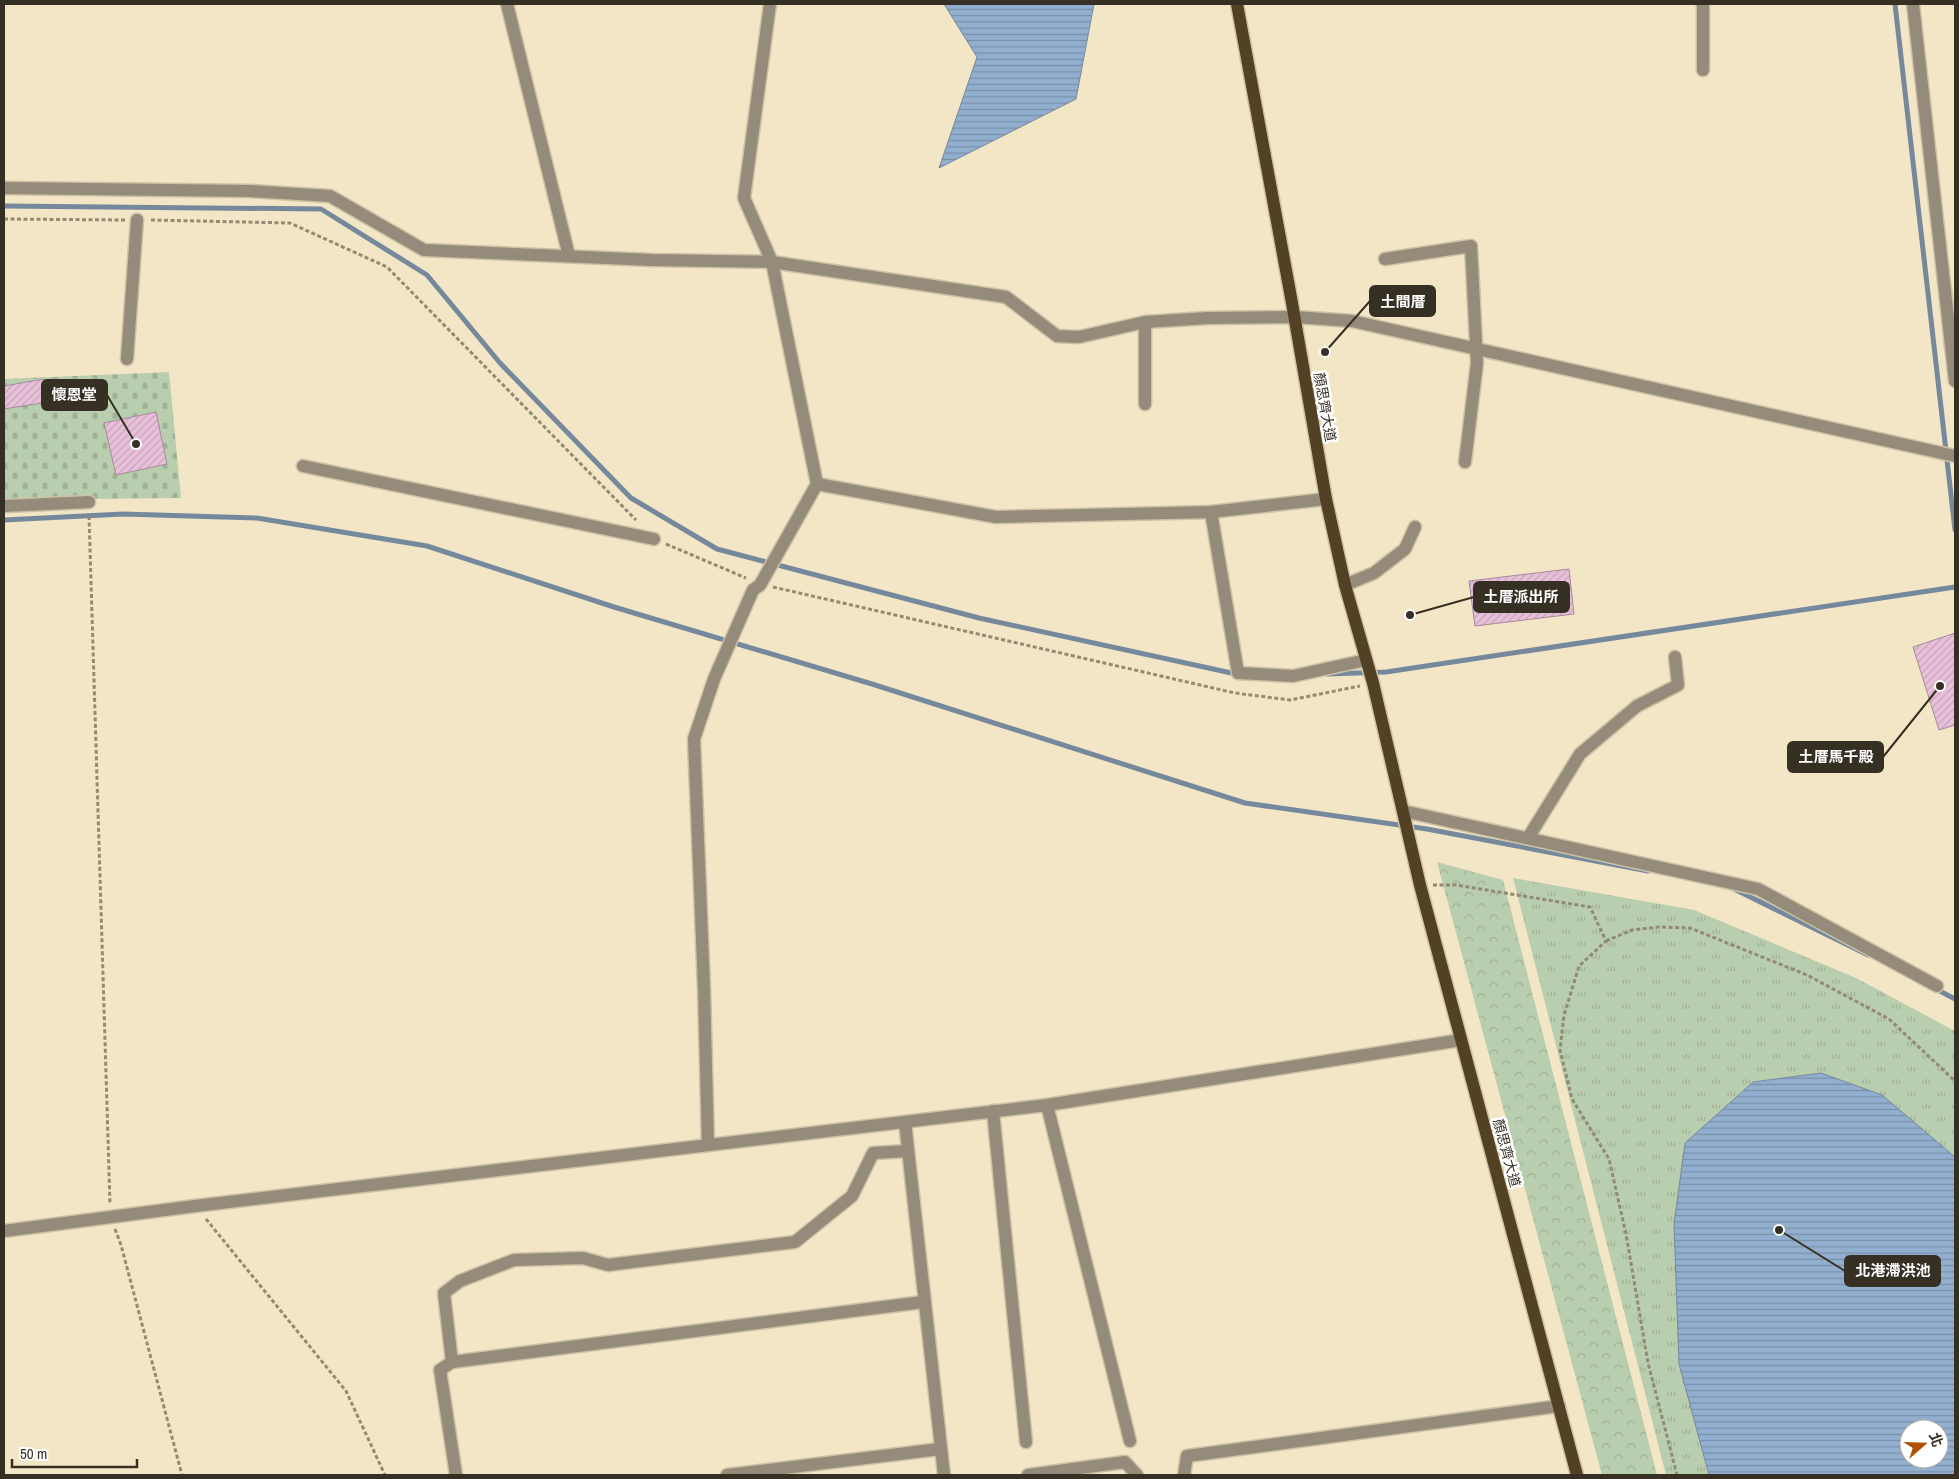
<svg xmlns="http://www.w3.org/2000/svg" width="1959" height="1479" font-family="'Archivo Narrow','Noto Sans TC',sans-serif">
  <style>
    .forest { fill: url(#forest-crowns) }
    .cemetery { fill: url(#cemetery-stones) }
    .park { fill: url(#park-tufts); fill-rule: evenodd }
    .water { fill: url(#water-rules); stroke: #76899c; fill-rule: evenodd }
    .lines { fill: none; stroke-linecap: round; stroke-linejoin: round }
    .stream { stroke: #76899c; stroke-width: 5 }
    .building { fill: url(#building-hatch); stroke: #a7899c }
    .minor-casing { stroke: #cdc2a5; stroke-width: 15 }
    .major-casing { stroke: #cdc2a5; stroke-width: 15 }
    .path { stroke: #928a73; stroke-width: 3; stroke-dasharray: 4 2.5; stroke-linecap: butt }
    .minor { stroke: #958b7b; stroke-width: 12 }
    .major { stroke: #534125; stroke-width: 12 }
    .labels { text-anchor: middle; stroke-width: 5; stroke-linejoin: round; paint-order: stroke }
    .street-label { font-size: 14px; fill: #353023; stroke: #fff }
    .leader { fill: none; stroke: #353023; stroke-width: 2 }
    .callout-dot { fill: #353023; stroke: #fff; stroke-width: 2 }
    .callout { fill: #353023; stroke: #353023; stroke-width: 2 }
    .callout-label { font-size: 15px; text-anchor: middle; font-weight: bold; fill: #fff }
  </style>
  <defs>
    <pattern id="forest-crowns" width="20" height="18" patternUnits="userSpaceOnUse" patternTransform="scale(1.25)"><rect width="20" height="18" fill="#b9ceae"/><path d="M2 6a3 3 0 1 1 6 0M12 15a3 3 0 1 1 6 0" fill="none" stroke="#a0b195"/></pattern>
    <pattern id="cemetery-stones" width="16" height="16" patternUnits="userSpaceOnUse" patternTransform="scale(1.25)"><rect width="16" height="16" fill="#b9ceae"/><path d="M2 7V4a2 2 0 0 1 4 0v3zM10 15v-3a2 2 0 0 1 4 0v3z" fill="#a0b195"/></pattern>
    <pattern id="park-tufts" width="24" height="20" patternUnits="userSpaceOnUse" patternTransform="scale(1.25)"><rect width="24" height="20" fill="#b9ceae"/><path d="M3 7l-1-3M5 7V3M7 7l1-3M15 17l-1-3M17 17v-4M19 17l1-3" fill="none" stroke="#a0b195"/></pattern>
    <pattern id="water-rules" width="6" height="5" patternUnits="userSpaceOnUse" patternTransform="scale(1.25)"><rect width="6" height="5" fill="#92afd0"/><path d="M0 2.5h6" fill="none" stroke="#788fa8"/></pattern>
    <pattern id="building-hatch" width="6" height="6" patternUnits="userSpaceOnUse" patternTransform="scale(1.25)"><rect width="6" height="6" fill="#e8c0da"/><path d="M-1 1l2-2M0 6l6-6M5 7l2-2" fill="none" stroke="#c8a5bb"/></pattern>
  </defs>
  <rect width="100%" height="100%" fill="#f3e6c6"/>
  <!-- forest -->
  <polygon class="forest" points="1437,862 1503,880 1657,1475 1602,1475"/>
  <!-- cemetery -->
  <polygon class="cemetery" points="169,372 181,498 4,500 4,379"/>
  <!-- park -->
  <path class="park" d="M1513,878L1694,910L1856,978L1955,1031V1475H1666ZM1909,1429H1939V1459H1909Z"/>
  <!-- water -->
  <g class="water">
    <polygon points="944,4 1094,4 1076,99 939,168 977,57"/>
    <path d="M1821,1073L1882,1095L1955,1157V1475H1709L1679,1364L1674,1224L1685,1143L1753,1082ZM1909,1429H1939V1459H1909Z"/>
  </g>
  <g class="lines">
    <!-- stream -->
    <g class="stream">
      <polyline points="1895,4 1955,530"/>
      <polyline points="4,206 321,209 427,275 500,363 631,498 717,549 979,618 1236,674"/>
      <polyline points="4,520 123,514 257,518 427,546 614,607 872,684 1245,803 1427,829 1648,871"/>
      <polyline points="1327,674 1386,672 1955,587"/>
      <polyline points="1732,888 1868,955"/>
      <polyline points="1936,989 1955,999"/>
    </g>
  </g>
  <!-- building -->
  <g class="building">
    <polygon points="44,379 48,402 4,409 4,386"/>
    <polygon points="156,412 167,464 116,475 104,423"/>
    <polygon points="1569,569 1574,614 1475,626 1469,581"/>
    <polygon points="1955,633 1955,725 1939,730 1913,647"/>
  </g>
  <g class="lines">
    <defs>
      <g id="minor">
        <polyline points="507,4 569,256"/>
        <polyline points="1703,4 1703,70"/>
        <polyline points="1913,4 1955,381"/>
        <polyline points="4,188 250,191 330,196 424,250 652,260 772,262 1006,297 1057,336 1079,337 1145,322 1208,318 1295,317 1352,321 1955,456"/>
        <polyline points="1385,259 1471,246 1477,363 1465,462"/>
        <polyline points="1145,322 1145,404"/>
        <polyline points="127,359 137,220"/>
        <polyline points="303,466 654,539"/>
        <polyline points="817,484 996,517 1211,512 1326,499"/>
        <polyline points="4,506 89,502"/>
        <polyline points="1211,512 1238,673 1293,676 1366,660"/>
        <polyline points="1345,585 1374,573 1405,549 1415,527"/>
        <polyline points="1403,811 1758,889 1937,986"/>
        <polyline points="1528,838 1580,754 1637,706 1678,685 1675,657"/>
        <polyline points="1047,1105 1130,1441"/>
        <polyline points="993,1111 1026,1442"/>
        <polyline points="905,1122 944,1475"/>
        <polyline points="708,1145 704,988 694,739 714,679 753,590 760,585 817,484 772,262 744,198 770,4"/>
        <polyline points="908,1151 873,1153 852,1196 795,1242 608,1265 583,1258 514,1260 460,1281 444,1293 452,1362 923,1302"/>
        <polyline points="4,1231 195,1206 1047,1105 1461,1040"/>
        <polyline points="452,1362 440,1370 456,1475"/>
        <polyline points="727,1475 940,1449"/>
        <polyline points="1028,1475 1125,1462 1137,1475"/>
        <polyline points="1184,1475 1187,1456 1559,1406"/>
      </g>
      <polyline id="major" points="1237,4 1292,303 1326,499 1345,585 1373,683 1420,885 1577,1475"/>
    </defs>
    <!-- minor casing -->
    <use href="#minor" class="minor-casing"/>
    <!-- major casing -->
    <use href="#major" class="major-casing"/>
    <!-- path -->
    <g class="path">
      <polyline points="4,219 125,220"/>
      <polyline points="151,220 290,223 387,267 636,520"/>
      <polyline points="89,516 110,1204"/>
      <polyline points="666,544 746,578"/>
      <polyline points="773,587 1235,693 1290,700 1360,686"/>
      <polyline points="1433,885 1456,885 1590,907 1606,941 1579,966 1564,1015 1560,1050 1572,1099 1609,1159 1626,1234 1648,1363 1677,1475"/>
      <polyline points="1606,941 1632,930 1659,927 1690,928 1807,975 1889,1019 1955,1081"/>
      <polyline points="206,1219 346,1391 385,1475"/>
      <polyline points="115,1229 121,1245 182,1475"/>
    </g>
    <!-- minor -->
    <use href="#minor" class="minor"/>
    <!-- major -->
    <use href="#major" class="major"/>
  </g>
  <g class="labels">
    <!-- street labels -->
    <g class="street-label">
      <text transform="translate(1325 407) rotate(80)" y="5">顏思齊大道</text>
      <text transform="translate(1507 1153) rotate(75)" y="5">顏思齊大道</text>
    </g>
  </g>
  <!-- callouts -->
  <path class="leader" d="M1325 352L1370 301M136 444L107 395M1410 615L1474 597M1940 686L1883 757M1779 1230L1845 1271"/>
  <g class="callout-dot">
    <circle cx="1325" cy="352" r="5"/>
    <circle cx="136" cy="444" r="5"/>
    <circle cx="1410" cy="615" r="5"/>
    <circle cx="1940" cy="686" r="5"/>
    <circle cx="1779" cy="1230" r="5"/>
  </g>
  <g class="callout">
    <rect x="1370" y="286" width="65" height="30" rx="5"/>
    <rect x="42" y="380" width="65" height="30" rx="5"/>
    <rect x="1474" y="582" width="95" height="30" rx="5"/>
    <rect x="1788" y="742" width="95" height="30" rx="5"/>
    <rect x="1845" y="1256" width="95" height="30" rx="5"/>
  </g>
  <g class="callout-label">
    <text x="1403" y="307">土間厝</text>
    <text x="74" y="400">懷恩堂</text>
    <text x="1521" y="602">土厝派出所</text>
    <text x="1836" y="762">土厝馬千殿</text>
    <text x="1893" y="1276">北港滯洪池</text>
  </g>
  <!-- border -->
  <rect width="1959" height="1479" fill="none" stroke="#353023" stroke-width="10"/>
  <!-- north arrow -->
  <g transform="translate(1924 1444) rotate(70)"><circle r="24" fill="#ffffff" stroke="#aeaca7"/>
  <path d="M0-4L9 19L0 12L-9 19Z" fill="#b05100"/>
  <text y="-8" font-size="14" font-weight="bold" text-anchor="middle" fill="#353023">北</text>
  </g>
  <!-- scale -->
  <path d="M12 1459v8h125v-8" fill="none" stroke="#353023" stroke-width="2.5"/>
  <text x="20" y="1459" font-size="15" fill="#353023" stroke="#ffffff" stroke-width="4" paint-order="stroke">50 m</text>
</svg>
